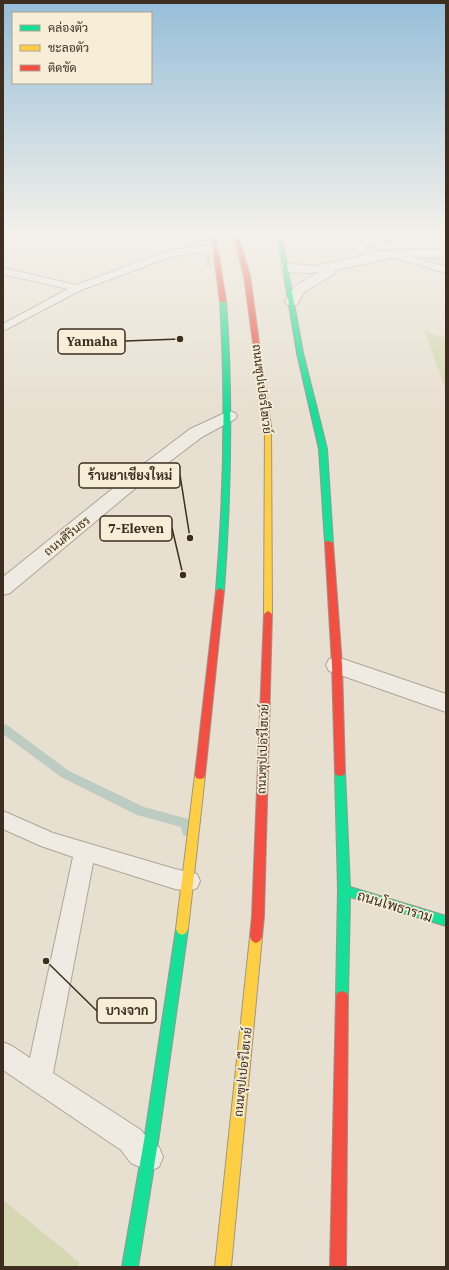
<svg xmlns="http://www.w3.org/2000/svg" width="449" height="1270" font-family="'IBM Plex Serif',Sarabun,serif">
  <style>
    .green { fill: #d6d7b3 }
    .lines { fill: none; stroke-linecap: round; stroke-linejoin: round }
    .stream { fill: #bcccc2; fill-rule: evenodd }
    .lane-casing { stroke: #ada599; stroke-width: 2 }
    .street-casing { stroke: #ada599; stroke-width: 2 }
    .fast-casing { stroke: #9c958a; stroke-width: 2 }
    .slow-casing { stroke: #9c958a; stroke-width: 2 }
    .jam-casing { stroke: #9c958a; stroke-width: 2 }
    .lane { fill: #efebe3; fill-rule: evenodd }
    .street { fill: #efebe3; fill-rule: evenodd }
    .fast { fill: #16e098; fill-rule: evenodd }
    .slow { fill: #ffcf43; fill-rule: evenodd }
    .jam { fill: #f24e42; fill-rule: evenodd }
    .labels { text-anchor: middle; stroke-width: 3.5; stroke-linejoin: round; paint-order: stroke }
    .street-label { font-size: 12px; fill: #3d2e20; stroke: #f7eed8 }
    .near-street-label { font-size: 14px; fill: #3d2e20; stroke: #f7eed8 }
    .leader { fill: none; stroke: #3d2e20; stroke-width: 1.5 }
    .callout-dot { fill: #3d2e20; stroke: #f7eed8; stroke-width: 1.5 }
    .callout { fill: #f7eed8; stroke: #3d2e20; stroke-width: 1.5 }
    .callout-label { font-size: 13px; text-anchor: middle; font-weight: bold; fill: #3d2e20 }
  </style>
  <rect width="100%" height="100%" fill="#e7e0d1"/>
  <!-- green -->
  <g class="green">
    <polygon points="425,332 446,338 446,391"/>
    <polygon points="3,1200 79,1262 78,1267 3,1267"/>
  </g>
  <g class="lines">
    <!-- stream -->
    <g class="stream">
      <polygon points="197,232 203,232 212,267 207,266"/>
      <polygon points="3,724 7,725 69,771 144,807 192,820 194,824 191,835 187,836 183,835 181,827 137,815 61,777 3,734"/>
    </g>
    <defs>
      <g id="lane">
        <polygon points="217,245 220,246 222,248 220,250 173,256 81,290 3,331 3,324 68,289 3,274 3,268 76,285 168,251 197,246"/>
        <polygon points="392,251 446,267 446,273 389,256 387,254 389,252"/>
        <polygon points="3,811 53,833 175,869 197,874 200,881 197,888 189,891 175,889 93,863 53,1073 141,1130 151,1143 159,1147 163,1157 159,1167 149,1171 131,1163 121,1150 3,1070 3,1042 12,1046 30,1058 73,857 41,846 3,829"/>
      </g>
      <g id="street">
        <path d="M351,232H364L376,239L392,243L394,246L392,249C379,252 360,243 351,232Z"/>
        <path d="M412,249H446V257L391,258L335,270L334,274L304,292L297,305H287L285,302L294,287L319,272C306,274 294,273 282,270L280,267L282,264L286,263L313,266L326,264L378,252Z"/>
        <polygon points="229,411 235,413 237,416 235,419 202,437 144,481 10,593 3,595 3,577 132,473 190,429"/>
        <polygon points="337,657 446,694 446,712 329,671 326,665 329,659"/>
      </g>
      <g id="fast">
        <polygon points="277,232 281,232 303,353 327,449 333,543 329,545 325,543 319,449 297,353"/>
        <path d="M223,299L226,301C233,398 231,494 224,591L220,594L216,591C224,494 226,398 220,301Z"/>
        <polygon points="340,768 344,769 345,772 350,887 446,916 446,926 350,897 348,997 347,1001 342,1003 337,1001 336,997 338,890 335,772 336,769"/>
        <polygon points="182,923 186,925 188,929 159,1135 138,1267 122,1267 145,1135 176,929 178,925"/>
      </g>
      <g id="slow">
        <polygon points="260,370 263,372 271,427 272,614 268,617 264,614 265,427 257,372"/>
        <polygon points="200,771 204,772 205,775 188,929 186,933 182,935 178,933 176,929 195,775 196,772"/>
        <polygon points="256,931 260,933 262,937 231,1267 215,1267 250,937 252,933"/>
      </g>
      <g id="jam">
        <polygon points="211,232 215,232 226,301 223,303 220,301"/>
        <polygon points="233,232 237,232 250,276 263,372 260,374 257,372 244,276"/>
        <polygon points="326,541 329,541 333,543 342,665 345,772 344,775 340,776 336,775 335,772 332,665 325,543"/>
        <polygon points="220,588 224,591 205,775 204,778 200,779 196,778 195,775 216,591"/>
        <polygon points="268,611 272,614 264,916 262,937 260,941 256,943 252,941 250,937 252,916 264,614"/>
        <polygon points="342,991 347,993 348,997 346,1267 330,1267 336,997 337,993"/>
      </g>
    </defs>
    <!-- lane casing -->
    <use href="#lane" class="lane-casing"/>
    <!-- street casing -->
    <use href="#street" class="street-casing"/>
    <!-- fast casing -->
    <use href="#fast" class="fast-casing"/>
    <!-- slow casing -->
    <use href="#slow" class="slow-casing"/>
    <!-- jam casing -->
    <use href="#jam" class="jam-casing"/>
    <!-- lane -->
    <use href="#lane" class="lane"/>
    <!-- street -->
    <use href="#street" class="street"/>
    <!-- fast -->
    <use href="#fast" class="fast"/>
    <!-- slow -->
    <use href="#slow" class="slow"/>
    <!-- jam -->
    <use href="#jam" class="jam"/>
  </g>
  <!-- sky -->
  <linearGradient id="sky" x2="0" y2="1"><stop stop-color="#96bed9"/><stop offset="0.57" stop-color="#f4f1ea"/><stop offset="1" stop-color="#f4f1ea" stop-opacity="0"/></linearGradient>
  <rect width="449" height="410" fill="url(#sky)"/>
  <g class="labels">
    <!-- street labels -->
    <g class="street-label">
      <text transform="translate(262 389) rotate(83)" y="4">ถนนซุปเปอร์ไฮเวย์</text>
      <text transform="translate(67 536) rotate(-39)" y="4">ถนนศิรินธร</text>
      <text transform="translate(263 749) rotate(-88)" y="4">ถนนซุปเปอร์ไฮเวย์</text>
      <text transform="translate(243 1072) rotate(-84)" y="4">ถนนซุปเปอร์ไฮเวย์</text>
    </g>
    <!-- near-street labels -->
    <g class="near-street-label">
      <text transform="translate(395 906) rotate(17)" y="5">ถนนโพธาราม</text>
    </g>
  </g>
  <!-- callouts -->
  <path class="leader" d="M180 339L125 341M190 538L180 475M183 575L172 528M46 961L97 1011"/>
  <g class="callout-dot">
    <circle cx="180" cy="339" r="4"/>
    <circle cx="190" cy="538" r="4"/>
    <circle cx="183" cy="575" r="4"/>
    <circle cx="46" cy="961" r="4"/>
  </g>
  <g class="callout">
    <rect x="58" y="329" width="67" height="25" rx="4"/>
    <rect x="79" y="463" width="101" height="25" rx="4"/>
    <rect x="100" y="516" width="72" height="25" rx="4"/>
    <rect x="97" y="998" width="59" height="25" rx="4"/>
  </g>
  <g class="callout-label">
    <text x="92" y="346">Yamaha</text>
    <text x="130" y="480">ร้านยาเชียงใหม่</text>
    <text x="136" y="533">7-Eleven</text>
    <text x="127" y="1015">บางจาก</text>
  </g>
  <!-- border -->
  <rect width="449" height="1270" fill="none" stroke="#3d2e20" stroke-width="8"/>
  <!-- legend -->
  <rect x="12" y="12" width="140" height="72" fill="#f7eed8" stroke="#ada18e"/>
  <rect x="20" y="25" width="20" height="6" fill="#16e098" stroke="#ada18e"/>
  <text x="48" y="32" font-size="12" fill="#3d2e20">คล่องตัว</text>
  <rect x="20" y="45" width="20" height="6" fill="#ffcf43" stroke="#ada18e"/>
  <text x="48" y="52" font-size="12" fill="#3d2e20">ชะลอตัว</text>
  <rect x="20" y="65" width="20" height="6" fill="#f24e42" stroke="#ada18e"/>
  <text x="48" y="72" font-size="12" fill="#3d2e20">ติดขัด</text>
</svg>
